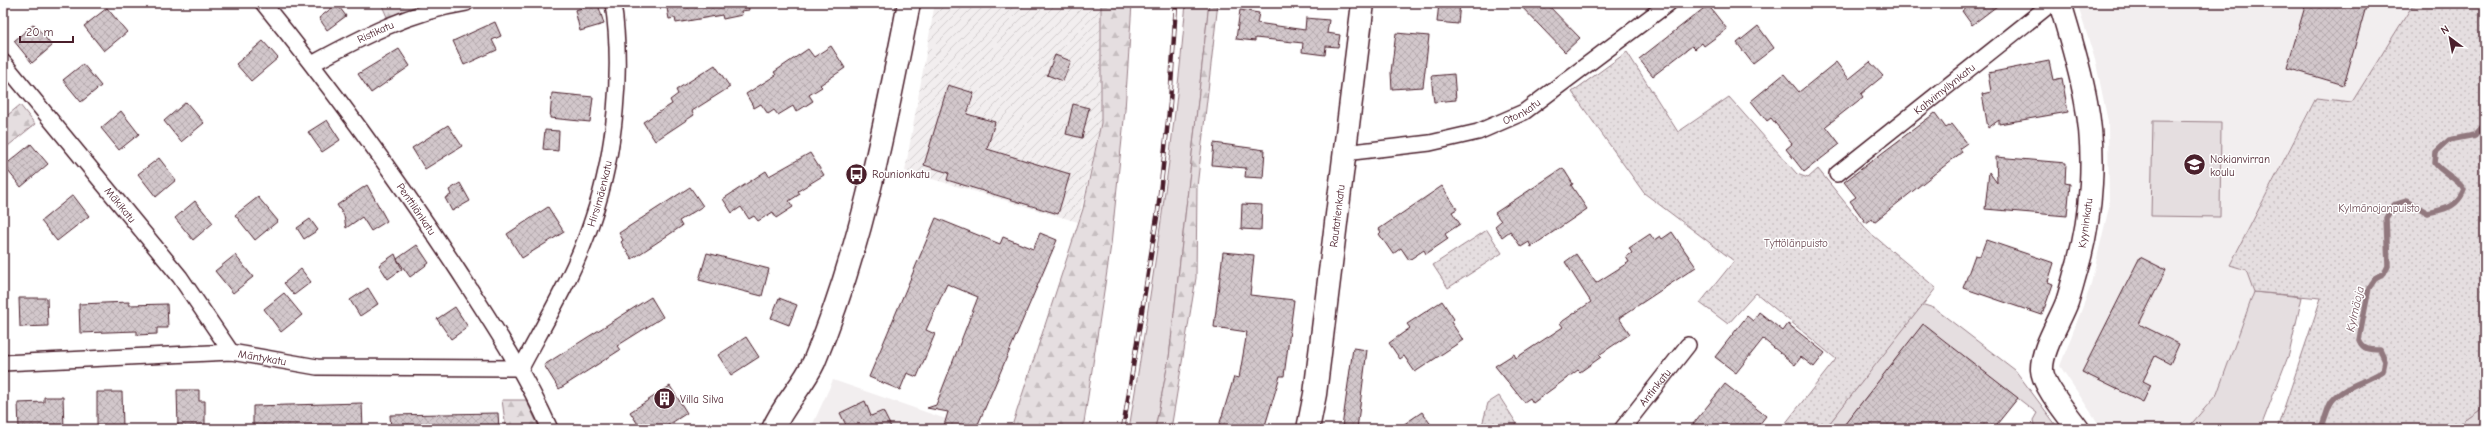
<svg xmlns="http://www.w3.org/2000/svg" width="2488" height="432" font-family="'Comic Neue',sans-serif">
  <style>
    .built { fill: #f2eeef }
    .industrial { fill: url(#industrial-furrows) }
    .green { fill: #e5dee0; stroke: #987e86 }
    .forest { fill: url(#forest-firs); stroke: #987e86 }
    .park { fill: url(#park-dots); stroke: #987e86 }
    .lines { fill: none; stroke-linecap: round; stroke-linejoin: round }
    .stream { stroke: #91787e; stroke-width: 5.5 }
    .building { fill: url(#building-cross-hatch); stroke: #4a1f2b }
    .street-casing { stroke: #4a1f2b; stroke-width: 18 }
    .secondary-casing { stroke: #4a1f2b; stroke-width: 25 }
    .street { stroke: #fff; stroke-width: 15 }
    .secondary { stroke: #fff; stroke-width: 22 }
    .rail-casing { stroke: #4a1f2b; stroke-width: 4.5 }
    .rail { stroke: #fff; stroke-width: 3; stroke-dasharray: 9; stroke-linecap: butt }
    .labels { text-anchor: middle; stroke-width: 3; stroke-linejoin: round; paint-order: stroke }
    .street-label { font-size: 11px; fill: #4a1f2b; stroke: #fff }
    .poi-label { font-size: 11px; fill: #4a1f2b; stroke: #fff; text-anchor: start }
    .park-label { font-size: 11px; fill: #714f58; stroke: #fff }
    .water-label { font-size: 12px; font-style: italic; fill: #74535c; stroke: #fff }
  </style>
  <defs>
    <pattern id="industrial-furrows" width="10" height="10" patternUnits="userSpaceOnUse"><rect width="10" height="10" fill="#f2eeef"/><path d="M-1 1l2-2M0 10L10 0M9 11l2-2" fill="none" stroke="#d1cccd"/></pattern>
    <pattern id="forest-firs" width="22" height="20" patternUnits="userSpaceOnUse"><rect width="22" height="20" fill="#e5dee0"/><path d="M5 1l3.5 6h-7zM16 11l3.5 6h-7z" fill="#c6bec0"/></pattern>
    <pattern id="park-dots" width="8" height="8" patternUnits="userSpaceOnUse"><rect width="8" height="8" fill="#e5dee0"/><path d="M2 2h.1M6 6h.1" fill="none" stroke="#c6bec0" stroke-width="1.8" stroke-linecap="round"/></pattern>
    <pattern id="building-cross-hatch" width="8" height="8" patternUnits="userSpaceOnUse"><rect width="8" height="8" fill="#d2c7cb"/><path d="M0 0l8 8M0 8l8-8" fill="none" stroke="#b6aaae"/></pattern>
  </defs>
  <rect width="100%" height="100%" fill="#fff"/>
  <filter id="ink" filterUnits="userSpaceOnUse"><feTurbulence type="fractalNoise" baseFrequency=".025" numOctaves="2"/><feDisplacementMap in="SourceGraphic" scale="8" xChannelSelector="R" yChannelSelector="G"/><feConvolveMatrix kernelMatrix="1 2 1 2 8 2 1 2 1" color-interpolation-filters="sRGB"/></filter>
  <g filter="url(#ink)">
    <!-- built -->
    <g class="built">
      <polygon points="2077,3 2414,3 2352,103 2315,98 2230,265 2246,270 2254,292 2217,394 2187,429 2102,429 2060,366 2090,288 2109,207 2108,122 2096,63"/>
      <polygon points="833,380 969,427 968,429 814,429 811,428"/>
    </g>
    <!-- industrial -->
    <polygon class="industrial" points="935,3 1101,3 1101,123 1078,222 905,171"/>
    <!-- green -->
    <g class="green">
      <path d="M1186,3H1209L1169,358L1155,429H1129C1152,287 1174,146 1186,3Z"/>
      <polygon points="2153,121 2221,122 2220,217 2151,216"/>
      <polygon points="2254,292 2302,297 2289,354 2262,424 2260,429 2187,429 2217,394"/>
      <polygon points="1921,304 1934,308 2015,370 2059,429 2035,429 2033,420 2037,413 1923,325 1841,429 1825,429"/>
      <polygon points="2485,391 2485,429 2453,429 2480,410"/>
    </g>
    <!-- forest -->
    <g class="forest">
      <polygon points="381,3 416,3 418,7 387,17"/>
      <polygon points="1101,3 1132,3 1125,110 1111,245 1083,429 1011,429 1083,209 1101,123"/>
      <polygon points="1209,3 1218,3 1197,187 1196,278 1171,429 1155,429 1169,358"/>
      <polygon points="20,105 35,124 3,150 3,119"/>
      <polygon points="502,400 526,400 540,429 506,429"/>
    </g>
    <!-- park -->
    <g class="park">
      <polygon points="2414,3 2485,3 2485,391 2480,410 2453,429 2277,429 2321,298 2254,292 2246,270 2230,265 2316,98 2352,102"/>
      <polygon points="1627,52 1678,132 1729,97 1797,174 1808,178 1818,169 1868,231 1936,288 1825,429 1781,429 1836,359 1756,293 1728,324 1700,303 1734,261 1644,193 1572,92"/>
      <polygon points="1487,230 1502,253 1448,288 1433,265"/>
      <polygon points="1499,396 1517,424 1510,429 1481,429 1488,403"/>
    </g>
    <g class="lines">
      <!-- stream -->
      <path class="stream" d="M2319,429C2326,422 2326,409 2332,401C2345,385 2367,382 2383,371L2385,361L2380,350C2370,350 2363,350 2359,340L2369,288L2375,279L2384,274L2388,266L2386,218L2394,205L2407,201L2428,213C2445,209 2457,208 2464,190C2457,177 2444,175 2435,163L2436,152L2449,140L2475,135L2485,124"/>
    </g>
    <!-- building -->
    <g class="building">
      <polygon points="666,3 748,3 749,10 741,11 742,15 723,19 722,15 676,23 675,18 669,19"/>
      <polygon points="1439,3 1460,3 1458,24 1437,22"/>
      <polygon points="1518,3 1546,3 1580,38 1565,52"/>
      <polygon points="1972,3 2001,3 1972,25 1962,11"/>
      <polygon points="2306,3 2367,3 2344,85 2287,68"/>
      <polygon points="337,4 346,16 327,30 319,18"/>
      <polygon points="598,4 604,24 580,31 575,10"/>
      <polygon points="1708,5 1727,29 1704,46 1702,43 1695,49 1692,46 1653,76 1639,59"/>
      <polygon points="107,8 127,32 104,51 84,26"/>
      <polygon points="1240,10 1259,13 1257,23 1305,30 1306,18 1329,20 1327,33 1340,35 1338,47 1326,46 1325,55 1302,52 1303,43 1255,38 1255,41 1236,39"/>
      <polygon points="495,22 501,36 492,40 497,50 464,65 453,41"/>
      <polygon points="34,24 52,46 32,63 14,41"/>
      <polygon points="1758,26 1774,48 1753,64 1737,43"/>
      <polygon points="1396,33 1429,36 1423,87 1392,89 1391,72"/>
      <polygon points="263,41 278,58 251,81 236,64"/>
      <polygon points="831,46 845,68 820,85 822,87 809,95 813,101 796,112 793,106 778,115 774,110 768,114 761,104 754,108 746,94 776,75 774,72 808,49 814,57"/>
      <polygon points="399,49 410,66 371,93 358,74"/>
      <polygon points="1055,55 1071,61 1063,81 1047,75"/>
      <polygon points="2049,61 2053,80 2062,78 2068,112 1999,124 1999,120 1988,128 1982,94 1991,92 1988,73"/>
      <polygon points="1836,62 1849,79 1870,62 1883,76 1861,94 1863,97 1826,126 1840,144 1804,172 1786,149 1792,144 1771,118 1767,121 1751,101 1784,74 1799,92"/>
      <polygon points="83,64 101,86 81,102 63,80"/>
      <polygon points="715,65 730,87 692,111 694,115 655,141 643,122 672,104 670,100 678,94 676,90"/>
      <polygon points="1454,74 1456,100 1434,102 1431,76"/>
      <polygon points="948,85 974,93 967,114 995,122 987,149 1070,174 1058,214 947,180 949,173 924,165"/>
      <polygon points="552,93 593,97 590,122 550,118"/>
      <polygon points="186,102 204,123 181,142 164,121"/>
      <polygon points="1073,104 1089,108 1082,138 1066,134"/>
      <polygon points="121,111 139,134 119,150 101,128"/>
      <polygon points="1935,113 1946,128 1952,124 1967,143 1960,148 1962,152 1874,222 1872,219 1866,223 1850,201 1856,197 1844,182"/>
      <polygon points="327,120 340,140 322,152 308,132"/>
      <polygon points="448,125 462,146 425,169 412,148"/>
      <polygon points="545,130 559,131 558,151 543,149"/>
      <polygon points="1214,143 1265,150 1263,178 1245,177 1246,168 1212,165"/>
      <polygon points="31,144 48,164 21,187 4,166"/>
      <polygon points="810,153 824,175 798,191 800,194 789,201 793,207 776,218 773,212 758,221 754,216 749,219 741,207 732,213 723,199 766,171 769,176"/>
      <polygon points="1996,157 2066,163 2065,183 2070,184 2067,216 1985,209 1989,172 1997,183"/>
      <polygon points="159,158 176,180 156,197 138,174"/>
      <polygon points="1563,168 1573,184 1571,185 1587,209 1531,247 1529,242 1521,247 1510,231 1502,237 1495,226 1501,221 1495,213"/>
      <polygon points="460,183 470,201 452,211 445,198 451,195 449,190"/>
      <polygon points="367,185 387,221 371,231 362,217 346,228 344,216 337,205"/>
      <polygon points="1442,186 1457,209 1452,212 1460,224 1445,234 1448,239 1426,254 1424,250 1409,260 1401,248 1393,254 1379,234 1381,232 1379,229"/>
      <polygon points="690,187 703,206 679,221 682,226 632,259 621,242 623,240 619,233"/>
      <polygon points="73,195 89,216 57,241 41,221"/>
      <polygon points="258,197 278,221 255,240 235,215"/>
      <polygon points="195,201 213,223 193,240 175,218"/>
      <polygon points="1242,204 1262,205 1261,230 1241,229"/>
      <polygon points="548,207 564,232 522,258 507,234"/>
      <polygon points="936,218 1000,244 1003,237 1033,249 1040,233 1057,240 976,429 943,429 948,412 927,408 936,405 978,297 947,284 926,330 935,334 917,377 907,373 900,390 869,377"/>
      <polygon points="310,219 318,230 304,239 297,228"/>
      <polygon points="1672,232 1696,267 1619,318 1630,334 1599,355 1601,357 1580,372 1578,370 1533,403 1530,398 1524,402 1495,366 1514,354 1516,358 1563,327 1560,323 1591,302 1565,262 1576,254 1596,283 1629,262 1626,257 1632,253 1629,248 1650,234 1654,240 1660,236 1662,239"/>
      <polygon points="1986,240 2054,263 2048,282 2053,284 2042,315 1963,288 1975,255 1980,256"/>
      <polygon points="417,245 429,263 410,277 397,259 402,269 388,279 379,265 395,254 397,259"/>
      <polygon points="1223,252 1254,255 1250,295 1294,300 1284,376 1280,376 1264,429 1218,429 1234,377 1239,378 1247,332 1214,327"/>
      <polygon points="707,253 769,269 762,296 699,280"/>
      <polygon points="235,255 253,277 233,293 215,271"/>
      <polygon points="2140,257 2166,270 2139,324 2179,344 2170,364 2155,356 2143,381 2151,385 2143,402 2082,372"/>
      <polygon points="301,269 311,282 294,295 284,283"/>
      <polygon points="368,288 378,304 360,316 350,300"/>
      <polygon points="284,293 302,315 281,332 264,309"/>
      <polygon points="651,297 663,317 617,346 620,350 559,389 544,365"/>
      <polygon points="19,298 47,298 48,326 20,327"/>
      <polygon points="779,298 797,305 789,325 771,318"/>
      <polygon points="1442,301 1454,319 1451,322 1463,340 1415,372 1404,356 1400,359 1389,343 1410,328 1407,324"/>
      <polygon points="129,302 129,305 167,304 168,328 157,328 157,334 137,335 137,331 80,333 79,304"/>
      <polygon points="455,307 468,327 451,339 437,319"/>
      <polygon points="1759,312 1783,331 1788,324 1825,353 1814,367 1801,357 1795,365 1763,339 1736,373 1715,357 1747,316 1753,321"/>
      <polygon points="1923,324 2018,398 1993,429 1841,429"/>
      <polygon points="746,337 759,357 731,375 718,355"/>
      <polygon points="1353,348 1367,350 1357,429 1342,427"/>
      <polygon points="1725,384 1766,416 1756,429 1689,429"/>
      <polygon points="670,386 687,413 662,429 641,429 630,412"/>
      <polygon points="177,390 199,390 199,401 205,401 205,426 178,427"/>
      <polygon points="97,392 122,392 123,427 97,428"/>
      <polygon points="44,397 63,397 64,429 19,429 18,403 44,402"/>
      <polygon points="865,401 871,416 883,411 892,429 842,429 847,427 840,413"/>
      <polygon points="362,403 363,429 253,429 253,406"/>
      <polygon points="1422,412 1434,429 1397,429"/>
      <polygon points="498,413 499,429 391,429 390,415"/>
    </g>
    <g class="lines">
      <defs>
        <g id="street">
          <path id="s1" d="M263,3C333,89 398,179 459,272C492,323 525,373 550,429"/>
          <path id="s2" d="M3,62L180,277L231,352"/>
          <path id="s3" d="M312,64C362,37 409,12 466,3"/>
          <path id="s4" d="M1344,153L1430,143L1478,132L1524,112L1669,3"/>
          <path id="s5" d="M1837,174L2052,3"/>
          <path id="s6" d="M3,363L231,352L317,367L521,368"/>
          <path id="s7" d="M521,368C547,319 576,271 593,218C615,154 623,70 613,3"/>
          <path id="s8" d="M1622,429L1688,345"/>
        </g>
        <g id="secondary">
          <path d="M2060,3C2070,36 2080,68 2086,102C2096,153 2092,214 2078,264C2074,277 2071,290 2067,302C2060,321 2041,350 2042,370C2043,386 2068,415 2078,429"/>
          <path d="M773,429C783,405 803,386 814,362C862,248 885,124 909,3"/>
          <path id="s9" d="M1308,429L1315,394L1363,3"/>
        </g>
      </defs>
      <!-- street casing -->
      <use href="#street" class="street-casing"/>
      <!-- secondary casing -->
      <use href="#secondary" class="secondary-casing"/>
      <!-- street -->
      <use href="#street" class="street"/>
      <!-- secondary -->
      <use href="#secondary" class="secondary"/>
      <defs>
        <polyline id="rail" points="1123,429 1158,211 1170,103 1176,3"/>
      </defs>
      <!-- rail casing -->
      <use href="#rail" class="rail-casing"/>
      <!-- rail -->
      <use href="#rail" class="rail"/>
    </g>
  </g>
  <!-- icons -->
  <defs>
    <symbol id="school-disc" viewBox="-11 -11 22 22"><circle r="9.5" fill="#4a1f2b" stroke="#fff"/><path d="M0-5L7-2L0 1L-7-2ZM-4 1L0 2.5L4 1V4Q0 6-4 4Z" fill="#fff"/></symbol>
    <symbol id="bus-disc" viewBox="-11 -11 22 22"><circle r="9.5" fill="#4a1f2b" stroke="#fff"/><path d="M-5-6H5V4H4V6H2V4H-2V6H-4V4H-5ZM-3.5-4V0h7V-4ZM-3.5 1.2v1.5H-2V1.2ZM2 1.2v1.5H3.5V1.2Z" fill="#fff"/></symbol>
    <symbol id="building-disc" viewBox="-11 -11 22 22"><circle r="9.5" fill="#4a1f2b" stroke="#fff"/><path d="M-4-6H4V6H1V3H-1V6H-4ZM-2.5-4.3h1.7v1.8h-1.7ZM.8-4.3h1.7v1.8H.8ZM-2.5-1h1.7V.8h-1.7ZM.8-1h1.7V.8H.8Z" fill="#fff"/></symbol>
  </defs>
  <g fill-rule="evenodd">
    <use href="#school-disc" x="2182" y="152" width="25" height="25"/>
    <use href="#bus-disc" x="844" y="162" width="25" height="25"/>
    <use href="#building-disc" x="652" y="386" width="25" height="25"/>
  </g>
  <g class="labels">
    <!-- street labels -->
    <g class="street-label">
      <text dy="4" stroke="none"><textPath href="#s3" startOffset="71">Ristikatu</textPath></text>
      <text dy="4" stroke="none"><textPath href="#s5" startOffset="137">Kahvimyllynkatu</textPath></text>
      <text dy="4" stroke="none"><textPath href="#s4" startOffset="184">Otonkatu</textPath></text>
      <text dy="4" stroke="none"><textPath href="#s7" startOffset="192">Hirsimäenkatu</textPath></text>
      <text dy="4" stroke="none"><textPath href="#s2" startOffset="185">Mäkikatu</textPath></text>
      <text dy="4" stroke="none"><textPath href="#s1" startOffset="257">Penttilänkatu</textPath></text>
      <text dy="4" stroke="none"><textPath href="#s9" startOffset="215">Rautatienkatu</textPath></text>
      <text transform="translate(2085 223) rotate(-82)" y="4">Kyyninkatu</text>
      <text dy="4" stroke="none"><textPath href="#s6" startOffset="260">Mäntykatu</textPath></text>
      <text dy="4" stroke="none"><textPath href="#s8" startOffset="53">Antinkatu</textPath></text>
    </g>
    <!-- poi labels -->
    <g class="poi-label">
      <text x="2210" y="163">Nokianvirran<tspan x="2210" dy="13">koulu</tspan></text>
      <text x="872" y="178">Rounionkatu</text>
      <text x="680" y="403">Villa Silva</text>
    </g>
    <!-- park labels -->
    <g class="park-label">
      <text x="2379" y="212">Kylmänojanpuisto</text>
      <text x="1796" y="247">Tyttölänpuisto</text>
    </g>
    <!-- water labels -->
    <g class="water-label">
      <text transform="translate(2355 309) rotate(-77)" y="4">Kylmäoja</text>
    </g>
  </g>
  <!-- margin -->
  <rect width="2488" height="432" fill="none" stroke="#fff" stroke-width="16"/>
  <rect x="8" y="8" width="2472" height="416" fill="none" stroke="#4a1f2b" stroke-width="1.5" filter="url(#ink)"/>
  <!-- north arrow -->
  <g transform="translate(2450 38) rotate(328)" stroke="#ffffff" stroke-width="3" paint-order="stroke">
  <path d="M0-3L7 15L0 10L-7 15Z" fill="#4a1f2b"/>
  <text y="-6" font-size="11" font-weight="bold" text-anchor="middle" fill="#4a1f2b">N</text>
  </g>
  <!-- scale -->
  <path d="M20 36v6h53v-6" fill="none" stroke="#4a1f2b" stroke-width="2"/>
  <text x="26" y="36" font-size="12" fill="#4a1f2b" stroke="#ffffff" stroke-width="3" paint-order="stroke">20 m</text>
</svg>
